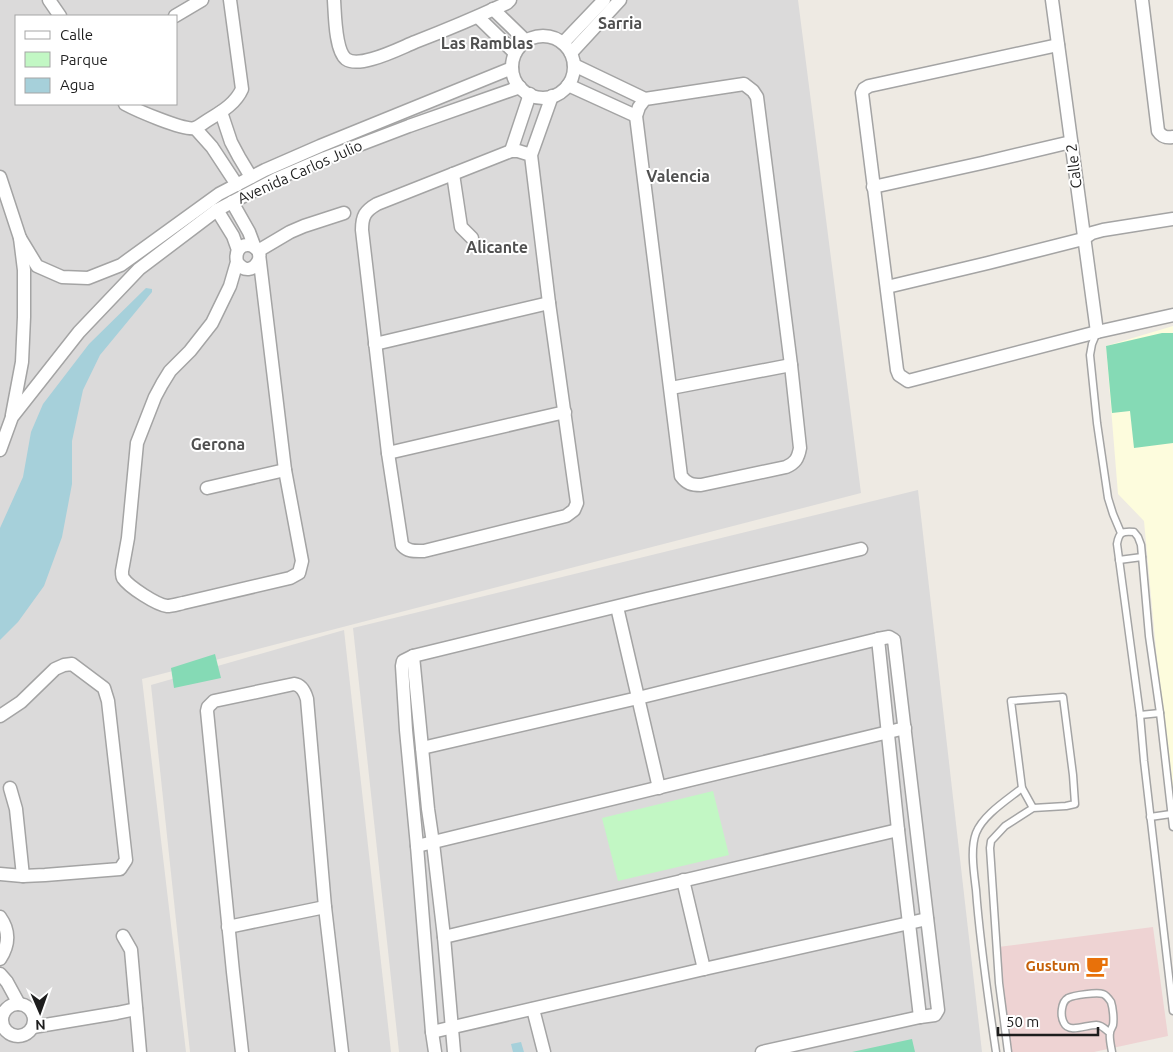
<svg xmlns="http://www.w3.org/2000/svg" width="1173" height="1052" font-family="Ubuntu,sans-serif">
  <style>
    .residential { fill: #dbdada; fill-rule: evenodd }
    .commercial { fill: #eed3d3 }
    .education { fill: #fdfcdd }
    .park { fill: #c2f7c4 }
    .pitch { fill: #85dab5 }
    .water { fill: #a6d0da }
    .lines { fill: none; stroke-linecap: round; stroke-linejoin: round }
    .lane-casing { stroke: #a4a4a4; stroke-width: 9 }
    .street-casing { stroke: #a4a4a4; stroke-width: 15 }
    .lane { stroke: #fff; stroke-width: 6 }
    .street { stroke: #fff; stroke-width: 12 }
    .labels { text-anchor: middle; stroke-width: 4; stroke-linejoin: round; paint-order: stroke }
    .street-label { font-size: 15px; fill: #1d1d1d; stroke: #fff }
    .food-label { font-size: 15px; font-weight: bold; fill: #c56008; stroke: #fff; text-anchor: end }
    .neighbourhood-label { font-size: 16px; font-weight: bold; fill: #505050; stroke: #fff }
  </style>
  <rect width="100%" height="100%" fill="#eeeae3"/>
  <!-- residential -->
  <g class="residential">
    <path d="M0,0H798L861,493L142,679L186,1052H0ZM16,16H176V104H16Z"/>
    <polygon points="918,490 982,1052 399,1052 353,628"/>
    <polygon points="344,630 391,1052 190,1052 151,685"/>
  </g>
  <!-- commercial -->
  <polygon class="commercial" points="1153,927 1168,1036 1094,1052 1010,1052 998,947"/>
  <!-- education -->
  <polygon class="education" points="1173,326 1173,832 1144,521 1118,494 1106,346"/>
  <!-- park -->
  <polygon class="park" points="713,791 729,855 618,881 602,818"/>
  <!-- pitch -->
  <g class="pitch">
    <polygon points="1162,333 1173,333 1173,443 1134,448 1130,411 1112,413 1106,346"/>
    <polygon points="215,654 221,678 174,688 171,668"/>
    <polygon points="912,1039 915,1052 852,1052"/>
  </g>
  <!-- water -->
  <g class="water">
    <polygon points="146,288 152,289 152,292 100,355 83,390 72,441 72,484 62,537 44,586 18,622 0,640 0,528 23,477 31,432 43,404 89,344"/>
    <polygon points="521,1042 524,1052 513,1052 511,1044"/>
  </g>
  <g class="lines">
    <defs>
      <g id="lane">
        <polyline points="1097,332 1092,344 1090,355 1097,423 1108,498 1113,514 1121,533"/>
        <polyline points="1119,560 1142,557"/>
        <polyline points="1140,715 1160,713"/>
        <polyline points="1150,817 1171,814"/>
        <path d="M1173,827L1160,713L1149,636L1141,545L1138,537L1134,532C1122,531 1119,532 1117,544L1140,715L1144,761L1173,1011"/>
        <path d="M1110,1033C1106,1030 1102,1025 1097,1025C1088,1024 1069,1034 1064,1023C1060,1016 1061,1002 1068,998C1074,995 1097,992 1103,994C1106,995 1109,999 1111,1002C1113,1008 1114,1019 1113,1025C1112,1028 1110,1030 1110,1033C1109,1038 1111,1046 1112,1052"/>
        <path d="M996,1052C988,998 980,944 976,890C974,873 970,849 976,833C983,815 1007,800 1022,788"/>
        <polyline points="1008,1052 999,983 990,848 991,841 1005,826 1033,808 1066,806 1075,804 1073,775 1063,697 1011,701 1022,788 1033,808"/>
      </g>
      <g id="street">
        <polyline points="49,0 60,16"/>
        <path d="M334,0C335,14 335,50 346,59C353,64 365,61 372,59C387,55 401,48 415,42C446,30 477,17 507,3L510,0"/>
        <polyline points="1052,0 1097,332"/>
        <path d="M1142,0L1158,131C1162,137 1166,138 1173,137"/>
        <polyline points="493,9 526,41"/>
        <polyline points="175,16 202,0"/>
        <polyline points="478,17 515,53"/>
        <circle cx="543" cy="67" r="31"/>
        <polyline points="563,43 604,0"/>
        <polyline points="1058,45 869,86 864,89 862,93 897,370 899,375 908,381 1097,332 1173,315"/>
        <polyline points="571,53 620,0"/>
        <path d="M574,65L645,99L744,84L753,91L757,97L791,365L800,448C798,459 795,463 786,467L701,485C692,485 687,484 681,476L636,116L639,107L645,99"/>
        <polyline points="568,85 636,116"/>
        <path d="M125,104C136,110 184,131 195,128C198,127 202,124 205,122C219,113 235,105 242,89L230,0"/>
        <polyline points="221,112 231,142 239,157 251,177"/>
        <polyline points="195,128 212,147 237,185"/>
        <polyline points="511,151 530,94"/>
        <path d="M531,155L518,151H511L377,204C365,211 362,216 362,230L388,453L402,545C408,552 415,551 424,551L566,516L574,510L577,503L549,303L531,155L552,96"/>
        <polyline points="453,174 461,227 472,238"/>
        <polyline points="0,177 20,238 24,270 24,317 22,362 12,415"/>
        <polyline points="873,187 982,163 1071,142"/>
        <polyline points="232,202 249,232 255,248"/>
        <polyline points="217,210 233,236 238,250"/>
        <polyline points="20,238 37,266 62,277 88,278 121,265 219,194 265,170 320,146 512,68"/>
        <polyline points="258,251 290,232 304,226 344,213"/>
        <path d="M237,262C252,284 272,248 249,245C239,244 235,253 237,262L230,286L212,323L190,351L170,371L162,384L155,397L137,443L128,538L122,571C122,573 122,577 123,578C129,587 157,605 167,606C172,606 178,604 183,603L290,578L299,573L302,561L285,470L259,254"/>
        <polyline points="887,287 988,263 1083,239 1092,233 1103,230 1173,219"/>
        <polyline points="375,344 549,303"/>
        <polyline points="671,388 791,365"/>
        <polyline points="0,450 12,417 79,332 139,269 217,210 276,179 325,158 409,126 520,87"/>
        <polyline points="388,453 565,412"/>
        <polyline points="207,488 285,470"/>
        <polyline points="617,607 659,788"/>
        <polyline points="878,639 898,830 920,1017"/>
        <polyline points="413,656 428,809 433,843 444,937 454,1052"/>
        <polyline points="0,716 21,702 55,669 64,665 72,664 104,688 108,701 126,860 120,869 45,875 23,876 0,874"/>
        <polyline points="422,748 638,698 878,639 889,637 894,640 938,1010 935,1015 920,1017 762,1052"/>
        <polyline points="10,788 16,809 23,876"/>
        <polyline points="417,846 905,728"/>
        <polyline points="683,880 704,969"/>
        <path d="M0,917C10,931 9,945 0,959"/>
        <polyline points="228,927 325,907"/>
        <polyline points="123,936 131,950 140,1052"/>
        <polyline points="444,937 898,830"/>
        <polyline points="0,974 7,982 19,1004"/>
        <circle cx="18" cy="1020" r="16"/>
        <polyline points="533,1009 544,1052"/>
        <polyline points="33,1027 117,1013 136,1009"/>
        <polyline points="432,1032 704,969 927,919"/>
        <path d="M242,1052L233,972L207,711L208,707L214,701L294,684C302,685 305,692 307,699L325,907L342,1052"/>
        <polyline points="435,1052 432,1032 417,846 406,730 402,666 403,661 413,656 647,599 861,549"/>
      </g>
    </defs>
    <!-- lane casing -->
    <use href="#lane" class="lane-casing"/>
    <!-- street casing -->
    <use href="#street" class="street-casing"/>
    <!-- lane -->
    <use href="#lane" class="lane"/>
    <!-- street -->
    <use href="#street" class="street"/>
  </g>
  <!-- icons -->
  <defs>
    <symbol id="cafe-bare" viewBox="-9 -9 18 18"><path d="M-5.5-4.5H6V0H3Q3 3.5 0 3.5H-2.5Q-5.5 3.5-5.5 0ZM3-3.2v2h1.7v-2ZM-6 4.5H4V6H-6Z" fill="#e8710a" stroke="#fff" stroke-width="2.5" paint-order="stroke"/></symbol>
  </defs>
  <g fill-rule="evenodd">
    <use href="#cafe-bare" x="1081" y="950" width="32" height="32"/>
  </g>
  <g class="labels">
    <!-- street labels -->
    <g class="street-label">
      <text transform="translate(1074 166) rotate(-97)" y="5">Calle 2</text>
      <text transform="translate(300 172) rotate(-24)" y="5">Avenida Carlos Julio</text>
    </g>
    <!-- food labels -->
    <g class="food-label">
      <text x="1080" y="971">Gustum</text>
    </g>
    <!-- neighbourhood labels -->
    <g class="neighbourhood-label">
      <text x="620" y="29">Sarria</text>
      <text x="487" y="49">Las Ramblas</text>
      <text x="678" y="182">Valencia</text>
      <text x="497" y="253">Alicante</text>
      <text x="218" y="450">Gerona</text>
    </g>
  </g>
  <!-- legend -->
  <rect x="15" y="15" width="162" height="90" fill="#ffffff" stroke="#a5a5a5"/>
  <rect x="25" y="31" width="25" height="8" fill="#ffffff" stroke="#a5a5a5"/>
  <text x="60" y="40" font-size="15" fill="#1d1d1d">Calle</text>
  <rect x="25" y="52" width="25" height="15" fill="#c2f7c4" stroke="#a5a5a5"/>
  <text x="60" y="65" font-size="15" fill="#1d1d1d">Parque</text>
  <rect x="25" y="78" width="25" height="15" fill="#a6d0da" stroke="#a5a5a5"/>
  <text x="60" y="90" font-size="15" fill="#1d1d1d">Agua</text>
  <!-- north arrow -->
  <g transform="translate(40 1012) rotate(178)" stroke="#ffffff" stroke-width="4" paint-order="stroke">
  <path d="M0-4L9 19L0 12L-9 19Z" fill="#1d1d1d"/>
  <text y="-8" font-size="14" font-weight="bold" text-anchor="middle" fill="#1d1d1d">N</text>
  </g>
  <!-- scale -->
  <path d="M998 1027v8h100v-8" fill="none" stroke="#1d1d1d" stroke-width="2.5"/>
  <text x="1006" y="1027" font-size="15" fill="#1d1d1d" stroke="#ffffff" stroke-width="4" paint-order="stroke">50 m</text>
</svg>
